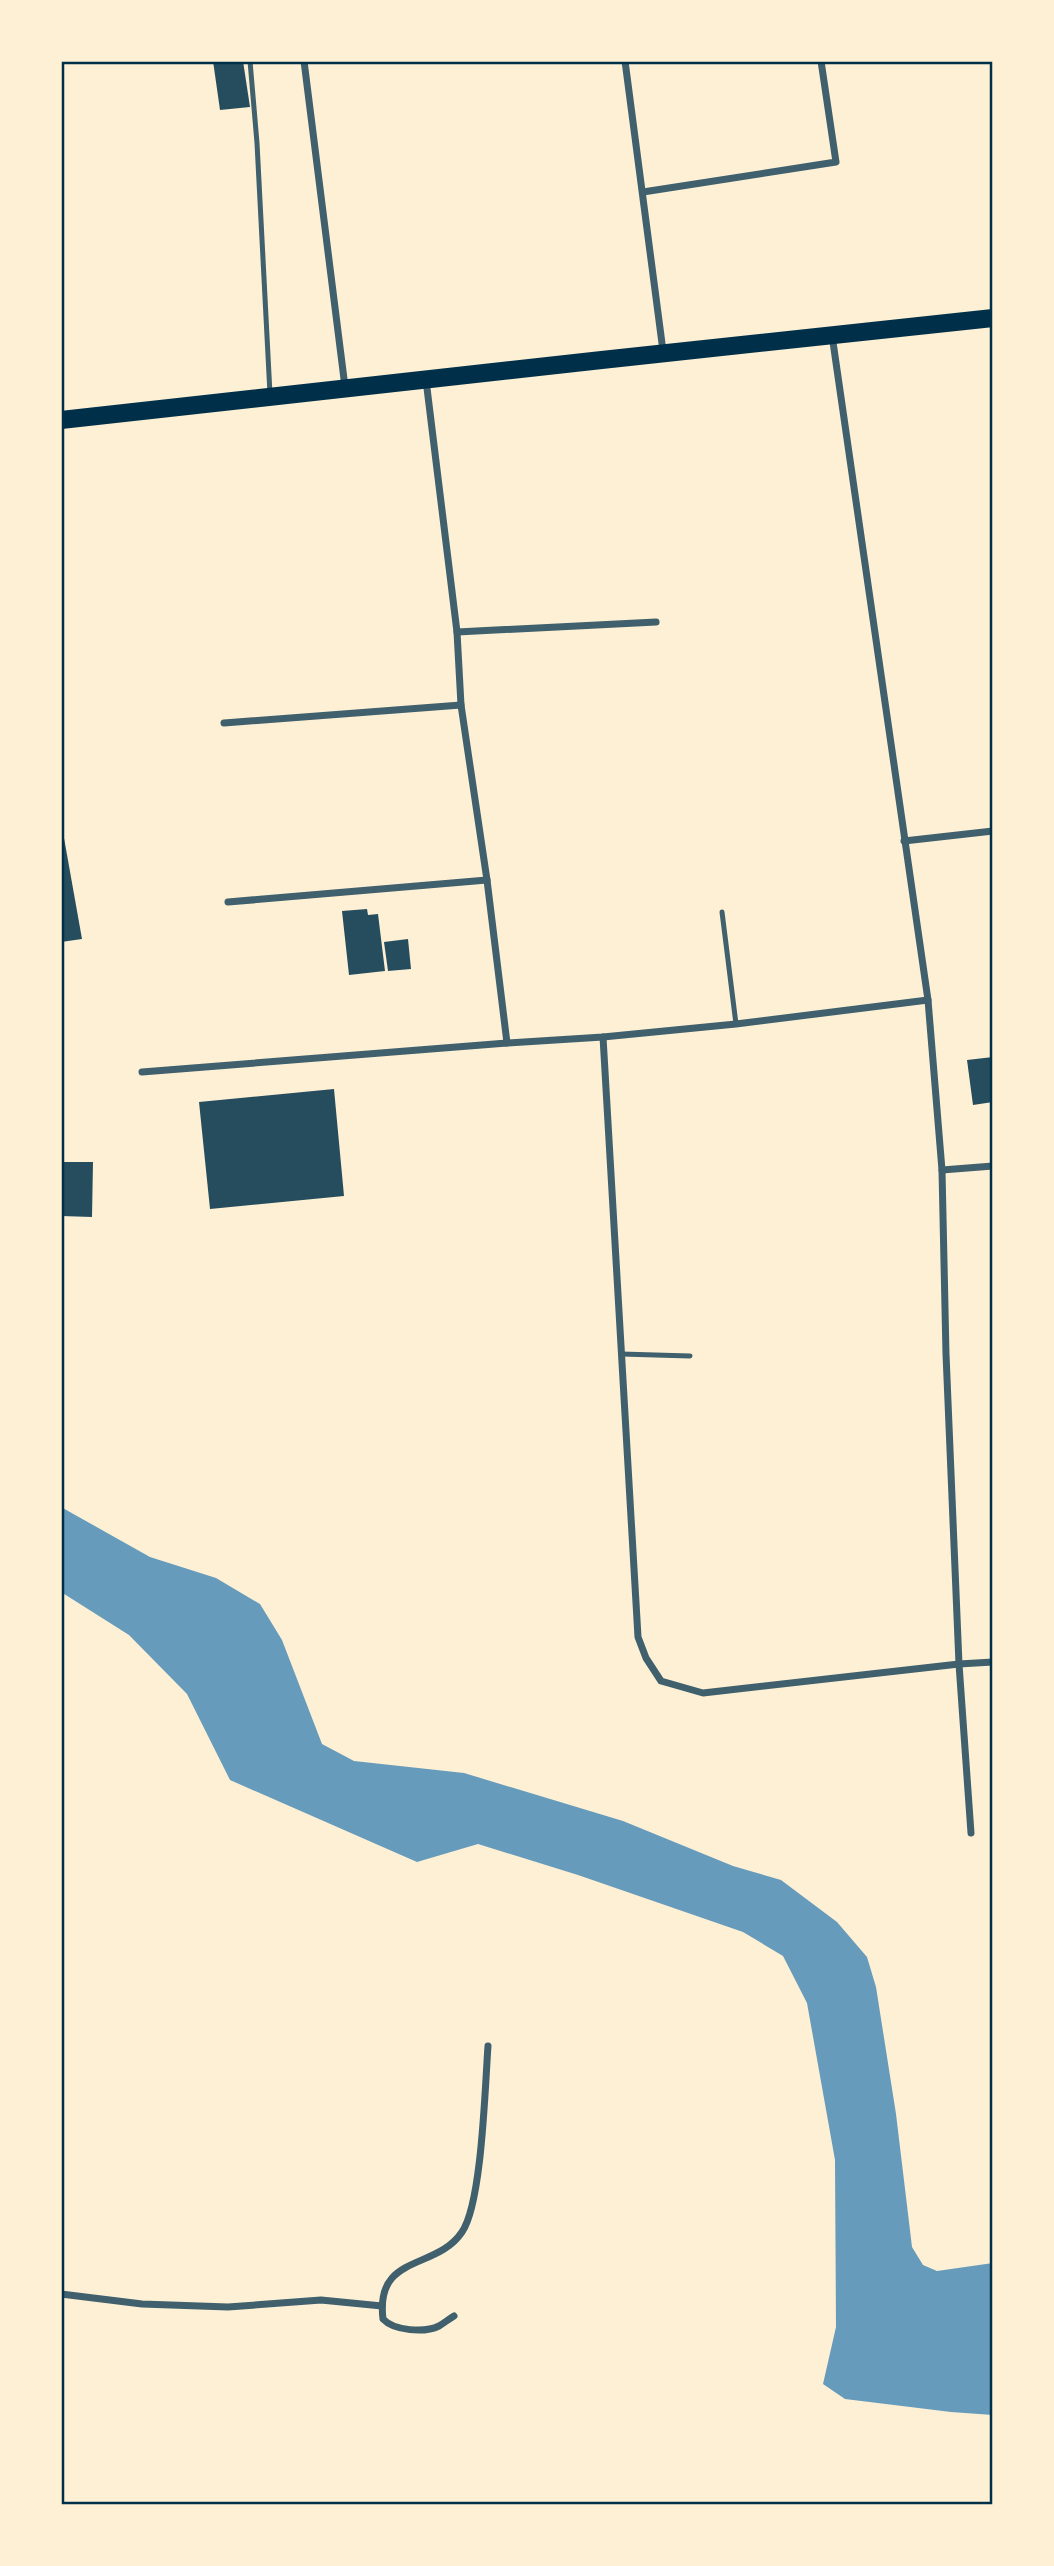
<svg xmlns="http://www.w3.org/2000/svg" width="1054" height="2566" font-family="'Libre Baskerville',serif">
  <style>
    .water { fill: #669bbc }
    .building { fill: #264d5e }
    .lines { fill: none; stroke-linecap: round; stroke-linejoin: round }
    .service { stroke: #3f606c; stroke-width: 5 }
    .minor { stroke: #3f606c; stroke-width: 7 }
    .primary { stroke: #003049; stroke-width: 18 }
    .neatline { fill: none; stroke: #003049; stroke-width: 2.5 }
  </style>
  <rect width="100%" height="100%" fill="#fdf0d5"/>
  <!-- water -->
  <polygon class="water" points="61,1507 150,1557 216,1578 260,1604 282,1640 322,1744 354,1761 464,1773 623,1821 733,1866 781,1880 837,1922 867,1957 876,1987 896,2114 912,2247 923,2265 937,2271 993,2263 993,2415 951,2412 845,2399 823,2384 836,2327 835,2160 807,2003 783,1956 743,1932 578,1875 478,1844 417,1862 230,1780 187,1694 129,1635 61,1592"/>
  <!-- building -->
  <g class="building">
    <polygon points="213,61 243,61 250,107 220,110"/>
    <polygon points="61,821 82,939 61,942"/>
    <polygon points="367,909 368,915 378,914 385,971 349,975 342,911"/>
    <polygon points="408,939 411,969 388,971 384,942"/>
    <polygon points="993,1057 993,1102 973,1105 967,1060"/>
    <polygon points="334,1089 344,1196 210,1209 199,1102"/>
    <polygon points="61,1162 93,1162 92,1217 61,1216"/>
  </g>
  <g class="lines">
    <!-- service -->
    <g class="service">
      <polyline points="250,61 257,143 270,394"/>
      <polyline points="722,912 736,1024"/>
      <polyline points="621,1354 690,1356"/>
    </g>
    <!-- minor -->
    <g class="minor">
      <polyline points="304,61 345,387"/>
      <polyline points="625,61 663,351"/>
      <polyline points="643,192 836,162 821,61"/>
      <polyline points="832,335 928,1000 942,1170 946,1354 959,1664 971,1833"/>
      <polyline points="426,380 457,632 461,705 487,880 507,1043"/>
      <polyline points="457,632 656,622"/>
      <polyline points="224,723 461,705"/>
      <polyline points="904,841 993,831"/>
      <polyline points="228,902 487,880"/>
      <polyline points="603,1037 638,1637 646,1658 661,1681 703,1693 959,1664 993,1662"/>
      <polyline points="142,1072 507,1043 603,1037 736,1024 928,1000"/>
      <polyline points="942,1170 993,1166"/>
      <polyline points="61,2294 142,2304 228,2307 321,2300 382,2306"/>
      <path d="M454,2316C449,2319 444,2323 439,2326C425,2333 394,2331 383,2319C375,2253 436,2271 462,2232C482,2203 485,2086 488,2046"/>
    </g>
    <!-- primary -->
    <path class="primary" d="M61,420C372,386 682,350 993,318"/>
  </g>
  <!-- border -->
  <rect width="1054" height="2566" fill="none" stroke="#fdf0d5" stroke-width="126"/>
  <rect x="63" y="63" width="928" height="2440" class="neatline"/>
</svg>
